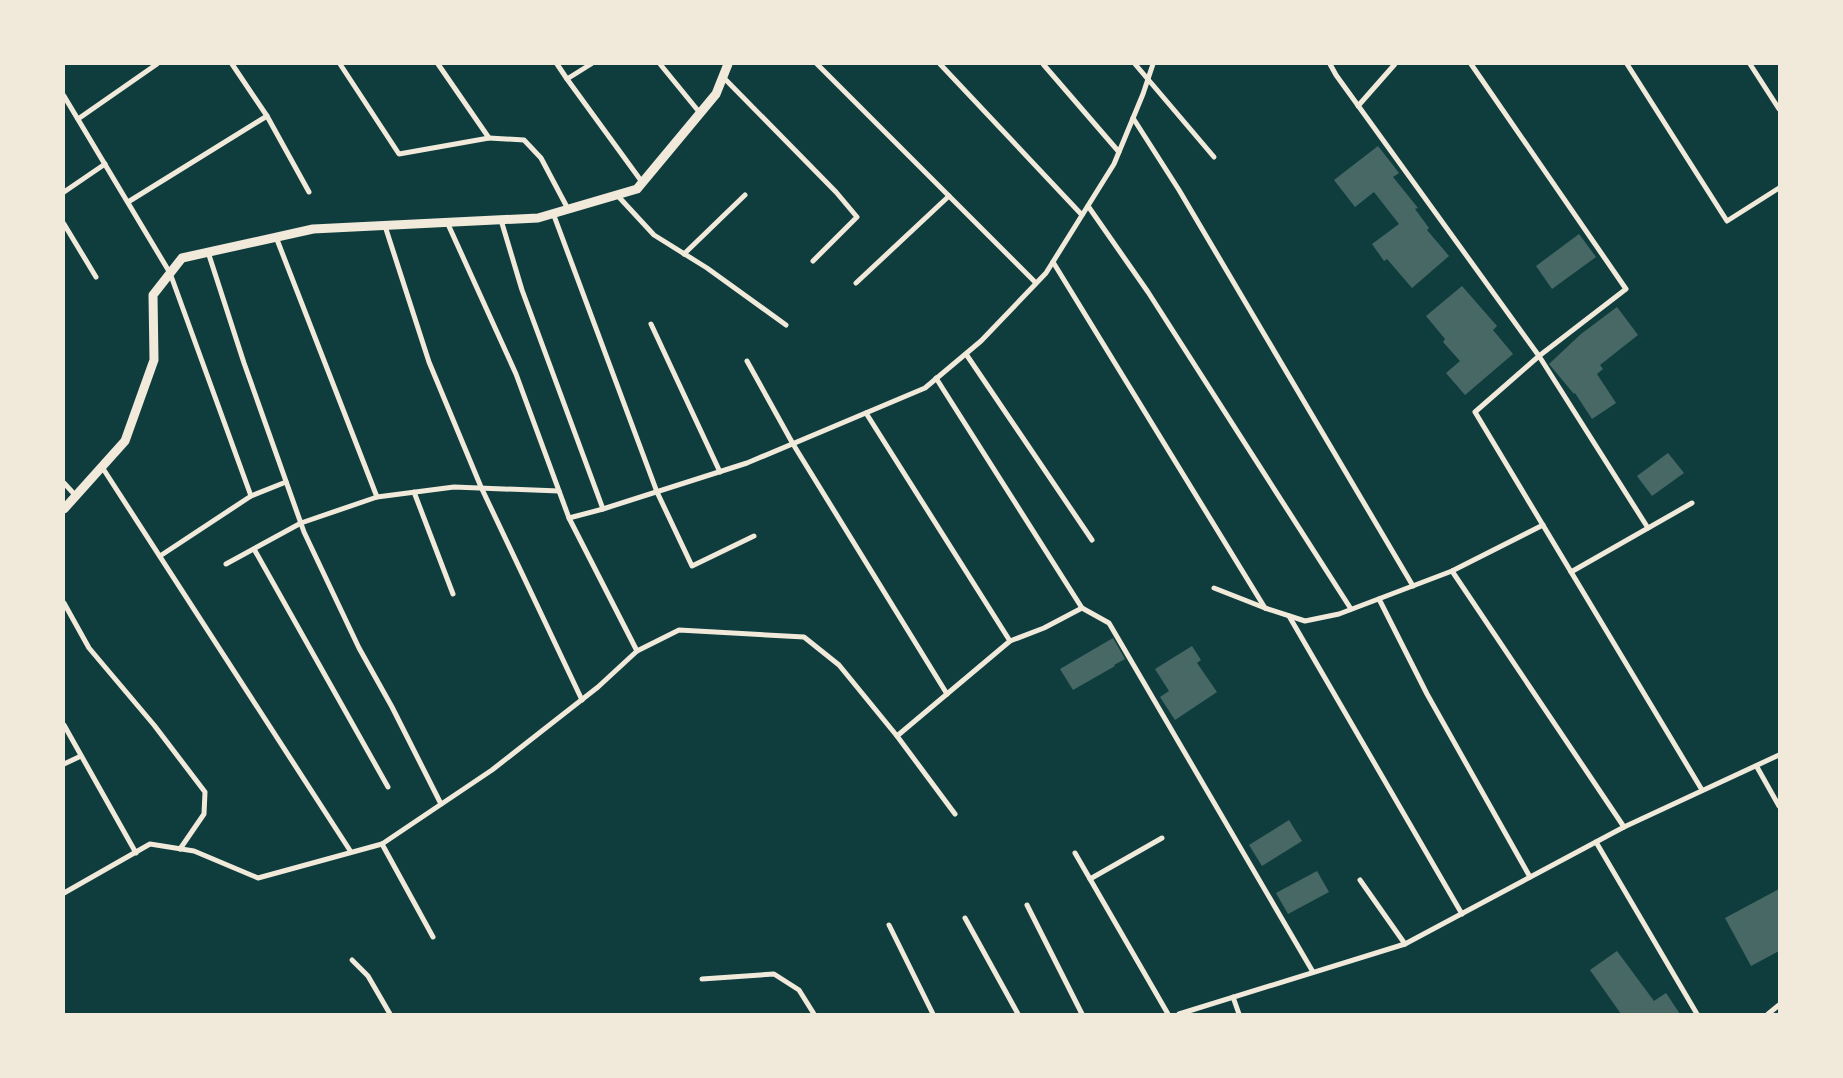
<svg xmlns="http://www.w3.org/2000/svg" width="1843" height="1078" font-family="Montserrat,sans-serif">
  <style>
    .building { fill: #486865 }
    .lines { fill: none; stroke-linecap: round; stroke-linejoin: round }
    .minor { stroke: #f1e9da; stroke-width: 5 }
    .tertiary { stroke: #f1e9da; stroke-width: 9 }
  </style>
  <rect width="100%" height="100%" fill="#0f3d3e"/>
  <!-- building -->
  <g class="building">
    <polygon points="1378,146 1399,173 1393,177 1418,208 1415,209 1429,228 1427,230 1449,256 1412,288 1387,259 1384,261 1372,244 1399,224 1374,192 1355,207 1334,180"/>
    <polygon points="1579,234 1596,257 1552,289 1536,266"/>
    <polygon points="1462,286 1497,326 1493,330 1513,354 1465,395 1446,373 1460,361 1443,342 1445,339 1426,316"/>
    <polygon points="1617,307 1638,335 1600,365 1603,369 1597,374 1616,403 1592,419 1575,393 1574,394 1549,364 1581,334"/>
    <polygon points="1668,453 1684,473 1652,496 1637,476"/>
    <polygon points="1113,638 1125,659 1114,665 1115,666 1073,690 1060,669"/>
    <polygon points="1192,646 1201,660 1197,663 1217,692 1175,720 1160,697 1169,691 1155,669"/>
    <polygon points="1289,820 1302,841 1262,866 1249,845"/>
    <polygon points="1317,871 1329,892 1288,914 1276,893"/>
    <polygon points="1779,889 1779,951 1751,966 1725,918"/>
    <polygon points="1617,951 1654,1001 1666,993 1680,1014 1621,1014 1590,970"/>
  </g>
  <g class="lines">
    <!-- minor -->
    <g class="minor">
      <polyline points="232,64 267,116 309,192"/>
      <polyline points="340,64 399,154 489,138 438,64"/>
      <polyline points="557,64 567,79 642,182"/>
      <polyline points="660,64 700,113"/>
      <polyline points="817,64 1036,283"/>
      <polyline points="940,64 1082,215"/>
      <polyline points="1043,64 1119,152"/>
      <polyline points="1135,64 1214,157"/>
      <polyline points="1330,64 1336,75 1539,356 1475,412 1702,790"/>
      <polyline points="1471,64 1626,289 1539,356 1648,528"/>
      <polyline points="1627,64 1727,221 1779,188"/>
      <polyline points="1750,64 1779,109"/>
      <polyline points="723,77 836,192 857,217 813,261"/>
      <polyline points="567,79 591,64"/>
      <polyline points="64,96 170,273 251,496 286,482"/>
      <polyline points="1358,106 1395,64"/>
      <polyline points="1133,118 1179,190 1413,586"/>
      <polyline points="78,119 157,64"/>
      <polyline points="489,138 524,140 541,158 568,209"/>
      <polyline points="64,192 105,164"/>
      <polyline points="617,195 654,235 707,268 786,325"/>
      <polyline points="128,202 267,116"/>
      <polyline points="1088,206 1148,292 1351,609"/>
      <polyline points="553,213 657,492 692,566 754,536"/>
      <polyline points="501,220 522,290 603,509"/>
      <polyline points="447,222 516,374 569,518 637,651"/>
      <polyline points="64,224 96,277"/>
      <polyline points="385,226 429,362 481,487 582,700"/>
      <polyline points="276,237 377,497"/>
      <polyline points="208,252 244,363 304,532 359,648 392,707 441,804"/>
      <polyline points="684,254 745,195"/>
      <polyline points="1053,262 1265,608"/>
      <polyline points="856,283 949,196"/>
      <polyline points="651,324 720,472"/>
      <polyline points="966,354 1092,540"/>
      <polyline points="747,361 793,444 947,694"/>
      <polyline points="936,378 1082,608"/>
      <polyline points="866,413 1010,641"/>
      <polyline points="102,467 351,852"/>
      <polyline points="64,483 76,496"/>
      <polyline points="414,492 453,594"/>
      <polyline points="569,518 603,509 747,463 925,388 981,341 1046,273 1114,164 1143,94 1153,64"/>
      <polyline points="254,549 388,787"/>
      <polyline points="160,556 251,496"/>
      <polyline points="226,564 301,523 377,497 454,487 559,491"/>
      <polyline points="1452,571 1624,827"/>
      <polyline points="1571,572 1692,503"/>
      <polyline points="1214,588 1265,608 1305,621 1339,614 1452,571 1543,525"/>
      <polyline points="1379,599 1427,694 1530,877"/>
      <polyline points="64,603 89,648 154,725 205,792 204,814 180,849"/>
      <polyline points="1289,616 1462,914"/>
      <polyline points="64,725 136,853"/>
      <polyline points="897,736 1010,641 1044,628 1082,608 1109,623 1313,972"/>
      <polyline points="64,764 81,756"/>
      <polyline points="1757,767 1779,806"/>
      <polyline points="1596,842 1697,1014"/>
      <polyline points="382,844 433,937"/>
      <polyline points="1075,853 1168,1014"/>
      <polyline points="1090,879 1162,838"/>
      <polyline points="1360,880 1405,944"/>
      <polyline points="64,893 150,844 194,851 258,878 382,844 492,770 598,687 637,651 679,630 804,637 839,665 897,736 955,814"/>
      <polyline points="1027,905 1082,1014"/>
      <polyline points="965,918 1018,1014"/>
      <polyline points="889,925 933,1014"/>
      <polyline points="352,960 368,976 390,1014"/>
      <polyline points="702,979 774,974 799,990 814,1014"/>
      <polyline points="1233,997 1239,1014"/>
      <polyline points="1179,1014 1405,944 1624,827 1779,755"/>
      <polyline points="1768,1014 1779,1005"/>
    </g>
    <!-- tertiary -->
    <polyline class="tertiary" points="64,509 125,441 154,360 153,295 182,258 313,229 538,218 637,189 716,94 728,64"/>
  </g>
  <!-- border -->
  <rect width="1843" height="1078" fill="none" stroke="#f1e9da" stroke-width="130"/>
</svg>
